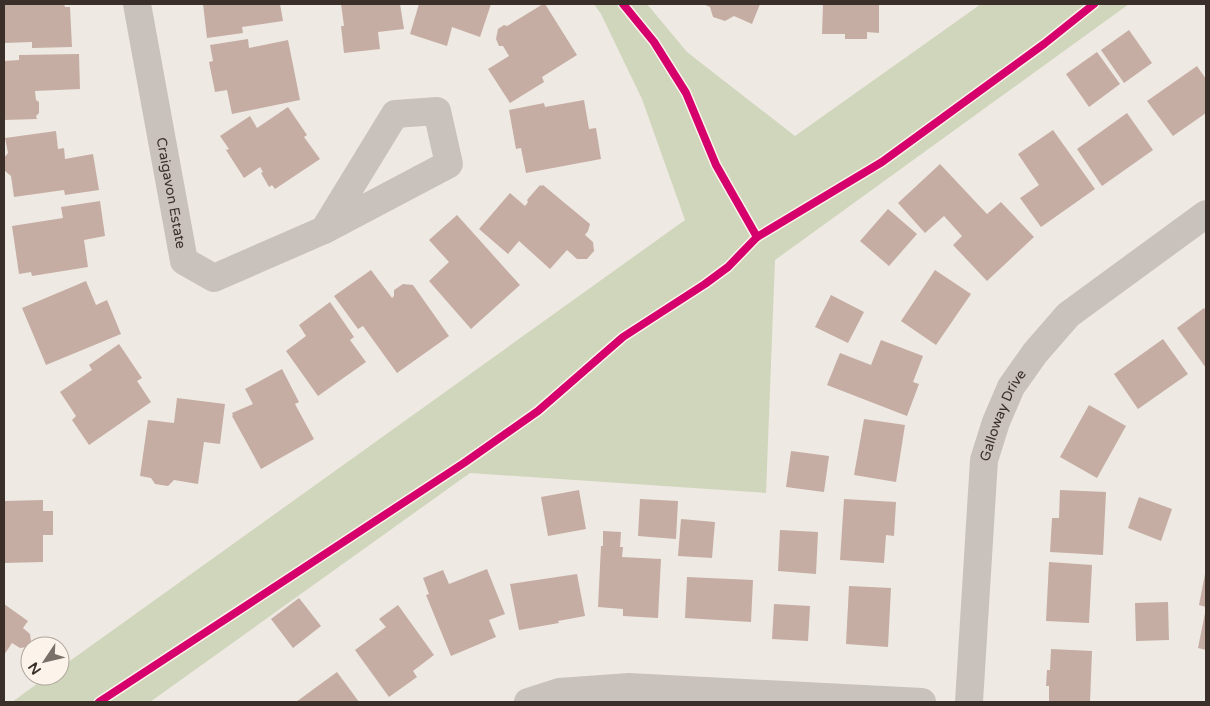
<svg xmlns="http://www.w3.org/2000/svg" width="1210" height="706" font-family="'Varela Round',sans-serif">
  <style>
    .green { fill: #d0d6bb }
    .building { fill: #c5ada3 }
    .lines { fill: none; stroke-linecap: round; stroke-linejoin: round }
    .minor { stroke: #c9c2bc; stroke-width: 28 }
    .cycleway-casing { stroke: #fcf4eb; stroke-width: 11 }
    .cycleway { stroke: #d6006c; stroke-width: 8 }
    .labels { text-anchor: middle; stroke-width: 4; stroke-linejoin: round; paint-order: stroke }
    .street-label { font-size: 14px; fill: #3b2f29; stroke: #fcf4eb }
  </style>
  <rect width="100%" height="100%" fill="#efe9e3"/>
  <!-- green -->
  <polygon class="green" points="594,4 647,4 687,52 795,136 981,4 1129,4 775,260 766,493 470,473 150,702 12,702 48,676 60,676 60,668 685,220 642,99 601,14"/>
  <!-- building -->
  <g class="building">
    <polygon points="4,4 64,4 65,7 70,7 72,47 32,48 32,42 4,43"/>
    <polygon points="203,4 280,4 283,21 242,27 243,33 207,38"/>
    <polygon points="341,4 400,4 404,29 378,32 380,49 344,53 341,26 344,26"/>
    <polygon points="419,4 491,4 480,37 452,27 447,46 410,34"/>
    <polygon points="543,4 545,4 577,55 542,77 544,82 510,103 488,69 509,56 503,46 499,46 496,39 498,29 504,25 507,26"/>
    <polygon points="703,4 760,4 752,24 734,16 725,21 713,17 710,7"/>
    <polygon points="823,4 879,4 879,33 867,32 867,39 845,39 845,34 822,34"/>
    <polygon points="1129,30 1152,63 1124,83 1101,50"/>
    <polygon points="248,39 249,48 288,40 300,100 232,114 227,90 215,92 209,62 213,61 210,45"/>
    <polygon points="1097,52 1120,84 1089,107 1066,74"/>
    <polygon points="79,54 80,89 35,91 36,100 39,102 39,113 36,116 37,119 4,120 4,61 19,60 19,55"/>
    <polygon points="1197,66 1206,79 1206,113 1173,136 1147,101"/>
    <polygon points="584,100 589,129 596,128 601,159 526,173 521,148 516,149 509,110 544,103 545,107"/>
    <polygon points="288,107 307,135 304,137 320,159 275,189 272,185 269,187 261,173 263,172 260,167 244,178 226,150 229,149 220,136 250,116 257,128"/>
    <polygon points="1127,113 1153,150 1102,186 1077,149"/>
    <polygon points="1053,130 1095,189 1041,227 1020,198 1039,185 1018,154"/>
    <polygon points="56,131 58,149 64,148 65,159 93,154 99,190 65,195 64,190 14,197 11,176 5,171 4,158 8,153 5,138"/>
    <polygon points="940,164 987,214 1001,202 1034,237 987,281 953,245 962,236 944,216 925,233 898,203"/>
    <polygon points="540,185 541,186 543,185 590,224 588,231 585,235 593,242 594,251 587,259 577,259 567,250 550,269 519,241 508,254 479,229 510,193 525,206 528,202 527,200"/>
    <polygon points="100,201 105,236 84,240 88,267 32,276 31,272 19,274 12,226 63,218 61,207"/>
    <polygon points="888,209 917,234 889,266 860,241"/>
    <polygon points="457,215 520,285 471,329 429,281 449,262 429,240"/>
    <polygon points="371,270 392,298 394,296 394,290 403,284 413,285 449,336 397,373 363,326 358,329 334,296"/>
    <polygon points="935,270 971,294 936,345 901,321"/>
    <polygon points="86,281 96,305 107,300 121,334 46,365 22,308"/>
    <polygon points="831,295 864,312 848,343 815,327"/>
    <polygon points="330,302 354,337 350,340 366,362 318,396 286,351 306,336 299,325"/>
    <polygon points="1204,308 1206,311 1206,368 1177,328"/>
    <polygon points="1163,339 1188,374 1138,409 1114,374"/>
    <polygon points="881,340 923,356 913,382 919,384 907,416 827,385 840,353 871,365"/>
    <polygon points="119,344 142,378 137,381 151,402 89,445 72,420 76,416 60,392 92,370 89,365"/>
    <polygon points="282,369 299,402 295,404 314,439 261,469 232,416 233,415 232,413 253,404 245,389"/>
    <polygon points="177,398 225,404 220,444 204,442 198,484 174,480 168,486 155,484 151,478 140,476 148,420 174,423"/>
    <polygon points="1089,405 1126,426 1097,478 1060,457"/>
    <polygon points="864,419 905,425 896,482 854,475"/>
    <polygon points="791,451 829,456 824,492 786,487"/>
    <polygon points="579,490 586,529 548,536 541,497"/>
    <polygon points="1060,490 1106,492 1103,555 1050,552 1052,518 1059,518"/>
    <polygon points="1139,497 1172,509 1161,541 1128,528"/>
    <polygon points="640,499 678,501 676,539 638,536"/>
    <polygon points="844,499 896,502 894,536 886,535 884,563 840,560"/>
    <polygon points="43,500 43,511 53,511 53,535 43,535 43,562 4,563 4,501"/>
    <polygon points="681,519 715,522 712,558 678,556"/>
    <polygon points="780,530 818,532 816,574 778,571"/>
    <polygon points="603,531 621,532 620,547 623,547 622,557 661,559 658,618 623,616 623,609 598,607 601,546 603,546"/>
    <polygon points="1049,562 1092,565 1089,623 1046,621"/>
    <polygon points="487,569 505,614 489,620 496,637 451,656 426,595 429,594 423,578 443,570 449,584"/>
    <polygon points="577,574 585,616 558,621 559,623 519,630 510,584"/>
    <polygon points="1205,574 1206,574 1206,607 1199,605"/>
    <polygon points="687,577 753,580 751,622 685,618"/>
    <polygon points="849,586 891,588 888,647 846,644"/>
    <polygon points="299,598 321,626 293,648 271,619"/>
    <polygon points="1168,602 1169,640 1136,641 1135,603"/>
    <polygon points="4,604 28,621 23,628 30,634 31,641 27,647 20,648 12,643 4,655"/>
    <polygon points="774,604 810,606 808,641 772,639"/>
    <polygon points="398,605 434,655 413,671 417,677 389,697 355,650 386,627 379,619"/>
    <polygon points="1205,613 1206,614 1206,650 1198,648"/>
    <polygon points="1051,649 1092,651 1090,702 1049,702 1049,686 1046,686 1047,670 1050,670"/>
    <polygon points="337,672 359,702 296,702"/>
  </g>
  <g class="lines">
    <!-- minor -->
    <g class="minor">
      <path id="s1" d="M137,4L184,261L214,278L324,230"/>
      <polygon points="437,111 449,164 324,230 395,114"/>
      <polyline points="528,702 559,692 629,687 922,702"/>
      <path id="s2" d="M969,702L984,460L996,422L1011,387L1035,353L1068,315L1206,214"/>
    </g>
    <defs>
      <g id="cycleway">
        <polyline points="757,237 882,162 1044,44 1094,4"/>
        <polyline points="99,702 464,463 538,411 623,337 705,284 728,267 757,237 716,165 686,93 654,42 623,4"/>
      </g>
    </defs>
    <!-- cycleway casing -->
    <use href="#cycleway" class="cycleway-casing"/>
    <!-- cycleway -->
    <use href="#cycleway" class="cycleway"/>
  </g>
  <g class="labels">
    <!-- street labels -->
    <g class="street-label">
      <text dy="5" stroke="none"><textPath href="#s1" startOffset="192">Craigavon Estate</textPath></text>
      <text dy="5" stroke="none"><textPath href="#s2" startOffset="291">Galloway Drive</textPath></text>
    </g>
  </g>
  <!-- border -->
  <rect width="1210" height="706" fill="none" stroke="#3b2f29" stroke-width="10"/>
  <!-- north arrow -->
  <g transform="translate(45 661) rotate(235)"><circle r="24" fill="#fcf4eb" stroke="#afa59d"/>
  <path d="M0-4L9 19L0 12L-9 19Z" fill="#7a706a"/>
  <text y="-8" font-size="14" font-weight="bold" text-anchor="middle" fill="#3b2f29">N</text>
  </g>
</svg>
